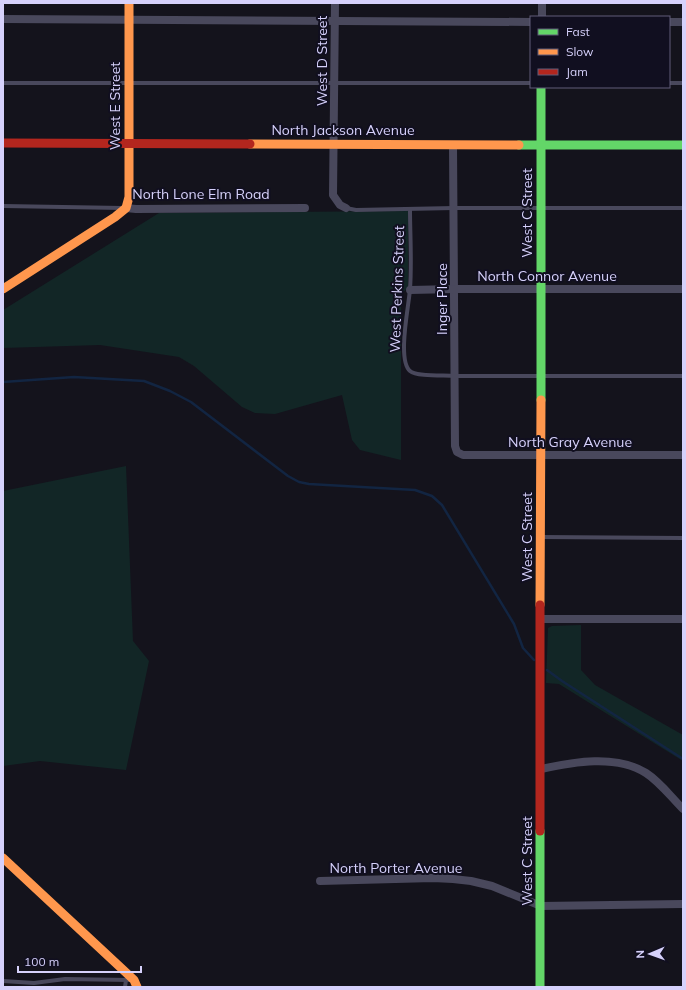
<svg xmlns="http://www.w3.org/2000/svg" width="686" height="990" font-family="Mulish,sans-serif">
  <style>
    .green { fill: #122626 }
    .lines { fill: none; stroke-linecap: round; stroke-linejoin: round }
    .stream { stroke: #122542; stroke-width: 2.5 }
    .lane { stroke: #49485c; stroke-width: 4 }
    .street { stroke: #49485c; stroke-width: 8 }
    .fast { stroke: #63d668; stroke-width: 9 }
    .slow { stroke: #ff974d; stroke-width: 9 }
    .jam { stroke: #b3261e; stroke-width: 9 }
    .labels { text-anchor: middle; stroke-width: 4; stroke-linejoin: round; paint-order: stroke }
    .street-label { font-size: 14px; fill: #d6d1fb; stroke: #110f20 }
  </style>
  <rect width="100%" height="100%" fill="#14131c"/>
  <!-- green -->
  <g class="green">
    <polygon points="408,211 408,288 401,294 401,460 360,450 352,440 342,395 275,414 255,413 242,407 194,366 179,357 100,345 3,348 3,310 159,213"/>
    <polygon points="126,466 133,641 149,661 126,770 40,761 3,766 3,491"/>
    <polygon points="581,625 581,670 595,685 683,735 683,761 559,684 546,683 548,628 552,626"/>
  </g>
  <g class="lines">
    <!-- stream -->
    <g class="stream">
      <polyline points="3,382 74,377 144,381 170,391 191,402 288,476 299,482 309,484 415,490 432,496 442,505 514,624 523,648 534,660"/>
      <polyline points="547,670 562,681 683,759"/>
    </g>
    <!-- lane -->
    <g class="lane">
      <polyline points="3,83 531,83"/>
      <polyline points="669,83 683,83"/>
      <polyline points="3,206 123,208"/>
      <polyline points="346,208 356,210 454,208 683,208"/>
      <path d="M410,209C410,235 412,262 410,289C409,305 397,360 410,371C417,377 445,375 455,376H683"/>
      <polyline points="541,537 683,538"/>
      <polyline points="3,981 34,983 65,979 130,980"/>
      <polyline points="125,987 126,980"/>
    </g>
    <!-- street -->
    <g class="street">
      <polyline points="335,3 333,195 340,205 346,208"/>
      <polyline points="542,3 542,17"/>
      <polyline points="3,19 531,22"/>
      <polyline points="669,22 683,22"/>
      <polyline points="453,145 455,446 457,452 463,455 683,455"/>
      <polyline points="126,208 136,209 305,208"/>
      <polyline points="410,290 455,289 683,289"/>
      <polyline points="541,619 683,619"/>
      <path d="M541,769C573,762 616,754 646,773C660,782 671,797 683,809"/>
      <polyline points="320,881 433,878 453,879 471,881 492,886 541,906 683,904"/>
    </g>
    <!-- fast -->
    <g class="fast">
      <polyline points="519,145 683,145"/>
      <polyline points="541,400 541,87"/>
      <polyline points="540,987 540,831"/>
    </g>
    <!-- slow -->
    <g class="slow">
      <polyline points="250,144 519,145"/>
      <polyline points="3,289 115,217 126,208 129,197 129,3"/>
      <polyline points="540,605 541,400"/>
      <polyline points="3,858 134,980 137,987"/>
    </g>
    <!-- jam -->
    <g class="jam">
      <polyline points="3,143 250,144"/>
      <polyline points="540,831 540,605"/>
    </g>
  </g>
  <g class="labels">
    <!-- street labels -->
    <g class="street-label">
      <text transform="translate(322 61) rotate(-90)" y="5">West D Street</text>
      <text transform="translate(115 106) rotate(-90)" y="5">West E Street</text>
      <text x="343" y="135">North Jackson Avenue</text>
      <text x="201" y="199">North Lone Elm Road</text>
      <text transform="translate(527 213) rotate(-90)" y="5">West C Street</text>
      <text x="547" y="281">North Connor Avenue</text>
      <text transform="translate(397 289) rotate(-88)" y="5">West Perkins Street</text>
      <text transform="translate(442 299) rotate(-90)" y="5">Inger Place</text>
      <text x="570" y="447">North Gray Avenue</text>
      <text transform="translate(527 537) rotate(-90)" y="5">West C Street</text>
      <text transform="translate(527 861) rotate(-90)" y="5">West C Street</text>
      <text x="396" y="873">North Porter Avenue</text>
    </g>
  </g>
  <!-- border -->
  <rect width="686" height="990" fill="none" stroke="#d6d1fb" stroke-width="8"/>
  <!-- legend -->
  <rect x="530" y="16" width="140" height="72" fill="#110f20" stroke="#605d78"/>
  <rect x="538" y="29" width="20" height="6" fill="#63d668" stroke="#605d78"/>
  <text x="566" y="36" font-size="12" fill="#d6d1fb">Fast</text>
  <rect x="538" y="49" width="20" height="6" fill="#ff974d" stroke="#605d78"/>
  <text x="566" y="56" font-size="12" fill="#d6d1fb">Slow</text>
  <rect x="538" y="69" width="20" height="6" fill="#b3261e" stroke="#605d78"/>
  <text x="566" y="76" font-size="12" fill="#d6d1fb">Jam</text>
  <!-- north arrow -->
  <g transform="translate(650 954) rotate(268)" stroke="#110f20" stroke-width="3" paint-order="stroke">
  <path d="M0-3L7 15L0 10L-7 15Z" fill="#d6d1fb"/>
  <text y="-6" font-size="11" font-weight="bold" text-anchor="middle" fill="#d6d1fb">N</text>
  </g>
  <!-- scale -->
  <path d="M18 966v6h123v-6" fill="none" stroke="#d6d1fb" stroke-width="2"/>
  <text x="24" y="966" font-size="12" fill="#d6d1fb" stroke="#110f20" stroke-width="3" paint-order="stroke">100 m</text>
</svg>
